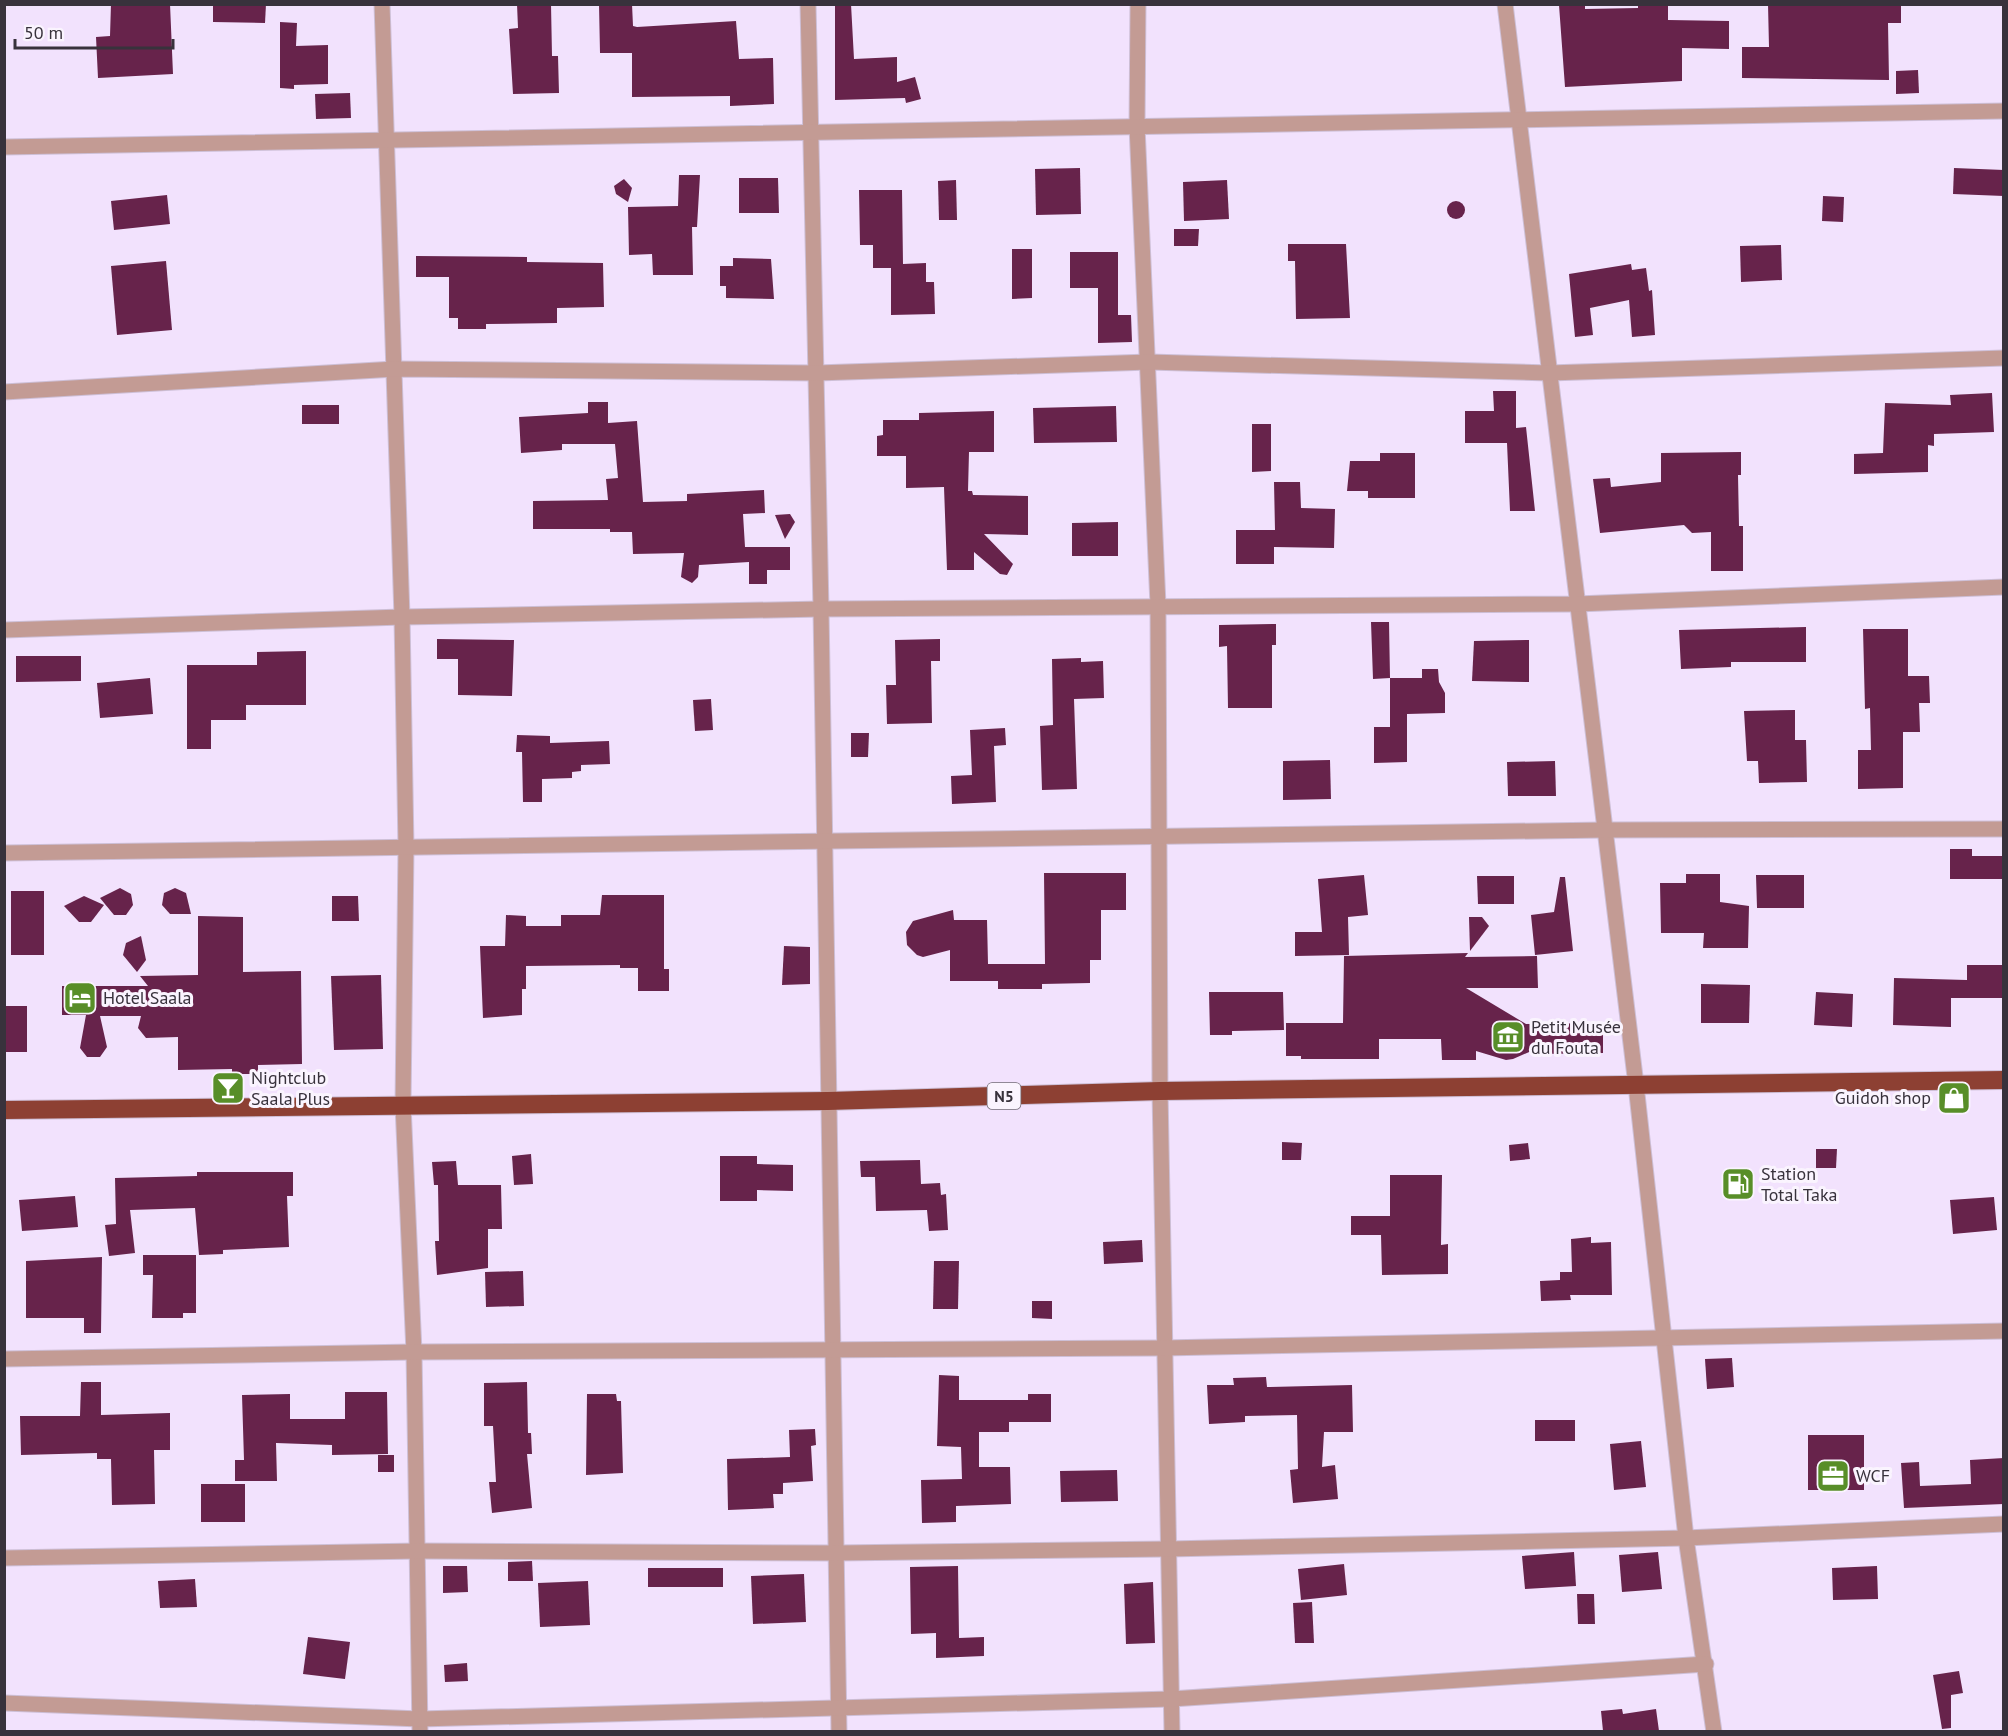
<svg xmlns="http://www.w3.org/2000/svg" width="2008" height="1736" font-family="'PT Sans',sans-serif">
  <style>
    .building { fill: #67234b }
    .lines { fill: none; stroke-linecap: round; stroke-linejoin: round }
    .minor-casing { stroke: #cdbfd6; stroke-width: 17 }
    .highway-casing { stroke: #cdbfd6; stroke-width: 20 }
    .minor { stroke: #c39b94; stroke-width: 15 }
    .highway { stroke: #8d4033; stroke-width: 18 }
    .labels { text-anchor: middle; stroke-width: 6; stroke-linejoin: round; paint-order: stroke }
    .shield { fill: #faf4fe; stroke: #726c76; stroke-width: 1.5 }
    .shield-label { font-size: 16px; font-weight: bold; fill: #38323c }
    .poi-label { font-size: 18px; fill: #38323c; stroke: #faf4fe; text-anchor: start }
  </style>
  <rect width="100%" height="100%" fill="#f2e2fd"/>
  <!-- building -->
  <g class="building">
    <polygon points="111,4 170,4 173,74 98,78 96,37 110,36"/>
    <polygon points="213,4 266,4 265,23 213,22"/>
    <polygon points="517,4 551,4 552,56 558,56 559,93 513,94 509,29 518,28"/>
    <polygon points="599,4 632,4 633,26 637,27 736,21 739,59 773,58 774,104 730,106 730,96 632,97 632,53 600,53"/>
    <polygon points="835,4 851,4 854,59 897,57 897,82 915,77 921,99 906,103 905,98 835,100"/>
    <polygon points="1638,4 1668,4 1668,20 1729,21 1729,49 1682,48 1682,81 1565,87 1559,5 1585,5 1585,9 1638,8"/>
    <polygon points="1768,4 1901,4 1901,23 1888,23 1889,80 1742,78 1742,47 1769,47"/>
    <polygon points="280,22 297,23 296,46 328,45 328,84 294,85 294,89 280,88"/>
    <polygon points="1918,70 1919,93 1896,94 1896,71"/>
    <polygon points="350,93 351,118 316,119 315,94"/>
    <polygon points="1080,168 1081,214 1036,215 1035,169"/>
    <polygon points="1954,168 2004,170 2004,196 1953,194"/>
    <polygon points="679,175 700,175 697,227 692,227 693,275 653,275 652,254 629,255 628,207 678,206"/>
    <polygon points="739,178 778,178 779,213 739,213"/>
    <polygon points="624,179 632,188 628,202 616,194 614,186"/>
    <polygon points="956,180 957,220 939,220 938,181"/>
    <polygon points="1227,180 1229,219 1184,221 1183,182"/>
    <polygon points="859,190 902,190 903,264 926,263 926,282 934,282 935,314 891,315 891,268 873,268 873,245 860,245"/>
    <polygon points="167,195 170,224 114,230 111,201"/>
    <polygon points="1823,196 1844,197 1843,222 1822,221"/>
    <circle cx="1456" cy="210" r="9"/>
    <polygon points="1174,229 1199,229 1198,246 1174,246"/>
    <polygon points="1288,244 1346,244 1350,318 1296,319 1295,261 1288,261"/>
    <polygon points="1781,245 1782,280 1741,282 1740,246"/>
    <polygon points="1012,249 1032,249 1032,298 1012,299"/>
    <polygon points="1070,252 1118,252 1118,315 1131,315 1132,342 1098,343 1098,288 1070,288"/>
    <polygon points="416,256 527,257 527,262 603,263 604,307 557,308 557,323 486,324 486,329 458,329 458,318 449,318 449,277 416,277"/>
    <polygon points="733,258 771,259 774,299 726,298 726,286 720,286 720,266 733,266"/>
    <polygon points="166,261 172,330 117,335 111,266"/>
    <polygon points="1631,264 1632,270 1646,268 1649,291 1652,290 1655,335 1632,337 1629,300 1590,308 1593,335 1575,337 1569,274"/>
    <polygon points="1493,391 1516,391 1516,428 1526,427 1535,511 1510,511 1507,443 1465,443 1465,411 1494,411"/>
    <polygon points="1992,393 1994,432 1934,434 1934,446 1928,445 1928,472 1854,474 1854,454 1883,453 1885,403 1951,405 1950,395"/>
    <polygon points="588,402 608,402 608,423 637,421 643,502 687,501 687,494 764,490 765,513 743,514 745,547 790,547 790,570 767,570 767,584 749,584 749,562 699,565 698,577 692,583 681,577 684,553 633,554 632,532 610,532 610,529 533,529 533,501 608,500 606,479 618,478 615,444 562,444 562,450 521,453 519,417 588,413"/>
    <rect x="302" y="405" width="37" height="19"/>
    <polygon points="1116,406 1117,442 1034,443 1033,408"/>
    <polygon points="994,411 994,452 969,452 968,491 972,491 973,495 1028,496 1028,535 984,534 1013,564 1007,575 1000,574 974,552 974,570 947,570 944,487 906,488 906,456 877,456 877,436 883,435 883,420 919,420 919,413"/>
    <polygon points="1252,424 1271,424 1271,471 1252,472"/>
    <polygon points="1741,452 1741,475 1738,475 1739,526 1743,526 1743,571 1711,571 1711,532 1692,533 1684,525 1600,533 1593,479 1610,478 1611,487 1661,482 1661,453"/>
    <polygon points="1380,453 1415,453 1415,498 1368,498 1368,491 1347,491 1350,461 1380,461"/>
    <polygon points="1274,482 1300,482 1301,508 1335,509 1334,548 1274,547 1274,564 1236,564 1236,530 1275,530"/>
    <polygon points="790,514 795,522 785,539 775,515"/>
    <polygon points="1118,522 1118,556 1072,556 1072,523"/>
    <polygon points="1371,622 1389,622 1390,678 1422,678 1422,669 1438,669 1439,682 1445,693 1445,713 1407,714 1407,762 1374,763 1374,727 1390,727 1390,678 1373,679"/>
    <polygon points="1276,624 1276,645 1272,645 1272,708 1228,708 1227,646 1219,647 1219,625"/>
    <polygon points="1806,627 1806,662 1731,662 1731,667 1681,669 1679,630"/>
    <polygon points="1863,629 1908,629 1908,676 1929,676 1930,703 1919,703 1920,732 1903,732 1903,788 1858,789 1858,750 1871,750 1870,708 1865,709"/>
    <polygon points="437,639 514,640 512,696 458,695 458,659 437,659"/>
    <polygon points="940,639 940,661 931,661 932,723 887,724 886,685 896,685 895,640"/>
    <polygon points="1529,640 1529,682 1472,681 1474,641"/>
    <polygon points="306,651 306,705 246,705 246,720 211,720 211,749 187,749 187,665 257,665 257,652"/>
    <polygon points="16,656 81,656 81,681 16,682"/>
    <polygon points="1081,658 1081,662 1103,661 1104,698 1074,699 1077,789 1042,790 1040,726 1053,725 1052,659"/>
    <polygon points="150,678 153,714 100,718 97,683"/>
    <polygon points="711,699 713,730 695,731 693,700"/>
    <polygon points="1795,710 1795,740 1806,740 1807,782 1759,783 1758,761 1747,761 1744,711"/>
    <polygon points="1005,728 1006,745 994,746 996,802 952,804 951,776 972,775 970,730"/>
    <polygon points="851,733 869,733 868,757 851,757"/>
    <polygon points="517,735 550,736 550,743 609,741 610,764 581,765 581,771 572,772 572,778 542,779 542,802 523,802 522,752 516,752"/>
    <polygon points="1330,760 1331,799 1283,800 1283,761"/>
    <polygon points="1555,761 1556,796 1508,796 1507,762"/>
    <polygon points="1950,849 1972,849 1972,856 2004,856 2004,879 1950,879"/>
    <polygon points="1044,873 1126,873 1126,910 1101,910 1101,960 1090,960 1090,983 1042,984 1042,989 998,989 998,981 950,981 950,950 923,957 917,955 907,945 906,932 913,921 953,910 954,920 987,920 988,964 1045,964"/>
    <polygon points="1686,874 1720,874 1720,902 1749,906 1748,948 1703,948 1704,933 1661,933 1660,883 1686,883"/>
    <polygon points="1364,875 1368,915 1348,917 1349,955 1295,956 1295,932 1322,932 1318,879"/>
    <polygon points="1756,875 1804,875 1804,908 1757,908"/>
    <polygon points="1477,876 1514,876 1514,904 1478,904"/>
    <polygon points="1560,877 1565,877 1573,951 1535,955 1531,915 1554,912"/>
    <polygon points="120,888 131,894 133,905 126,915 114,915 100,898"/>
    <polygon points="175,888 186,893 191,914 170,914 162,905 164,893"/>
    <rect x="11" y="891" width="33" height="64"/>
    <polygon points="602,895 664,895 664,969 669,969 669,991 638,991 638,968 620,968 620,965 526,966 526,989 522,989 522,1015 483,1018 480,946 505,946 506,915 526,916 526,926 561,926 561,915 600,915"/>
    <polygon points="84,896 104,905 91,922 79,922 64,906"/>
    <polygon points="332,896 358,896 359,921 332,921"/>
    <polygon points="198,916 243,917 243,972 301,971 302,1064 258,1065 258,1074 232,1074 232,1069 178,1070 178,1037 146,1038 138,1028 141,1016 100,1016 107,1047 100,1057 87,1057 80,1048 86,1015 62,1015 62,986 148,986 140,976 198,975"/>
    <polygon points="1469,917 1482,917 1489,926 1470,951"/>
    <polygon points="141,936 146,960 137,972 123,955 126,943"/>
    <polygon points="784,946 810,947 810,984 782,985"/>
    <polygon points="1468,953 1465,957 1537,956 1538,988 1466,988 1526,1024 1603,1023 1603,1053 1544,1054 1543,1046 1513,1059 1506,1060 1476,1051 1476,1060 1442,1060 1441,1039 1379,1039 1379,1059 1301,1059 1301,1056 1286,1056 1286,1023 1343,1023 1344,956"/>
    <polygon points="1967,965 2004,965 2004,998 1951,998 1951,1027 1893,1025 1894,978 1967,980"/>
    <polygon points="381,975 383,1049 334,1050 331,976"/>
    <polygon points="1701,984 1750,985 1749,1023 1701,1023"/>
    <polygon points="1209,992 1283,992 1284,1030 1232,1031 1232,1035 1210,1035"/>
    <polygon points="1816,992 1853,994 1852,1027 1814,1025"/>
    <rect x="4" y="1006" width="23" height="46"/>
    <polygon points="1282,1142 1302,1143 1301,1160 1282,1160"/>
    <polygon points="1528,1143 1530,1159 1510,1161 1509,1145"/>
    <polygon points="1816,1149 1837,1149 1836,1168 1816,1168"/>
    <polygon points="531,1154 533,1184 514,1185 512,1156"/>
    <polygon points="720,1156 757,1156 757,1164 793,1165 793,1191 757,1190 757,1201 720,1201"/>
    <polygon points="920,1160 921,1184 940,1183 941,1195 946,1194 948,1230 929,1231 927,1210 876,1211 875,1177 861,1177 860,1161"/>
    <polygon points="456,1161 458,1185 501,1185 502,1229 488,1229 488,1268 437,1275 435,1241 439,1241 438,1185 434,1185 432,1162"/>
    <polygon points="197,1172 293,1172 293,1196 287,1196 289,1247 223,1250 223,1254 199,1255 195,1208 130,1210 135,1253 109,1256 105,1225 116,1224 115,1178 197,1176"/>
    <polygon points="1390,1175 1442,1175 1441,1245 1448,1244 1448,1274 1382,1275 1381,1235 1351,1235 1351,1216 1390,1216"/>
    <polygon points="75,1196 78,1227 22,1231 19,1200"/>
    <polygon points="1994,1197 1997,1230 1953,1234 1950,1200"/>
    <polygon points="1591,1237 1591,1243 1611,1242 1612,1295 1570,1295 1571,1300 1541,1301 1540,1281 1560,1280 1560,1272 1572,1272 1571,1239"/>
    <polygon points="1142,1240 1143,1262 1104,1264 1103,1242"/>
    <polygon points="143,1255 196,1255 196,1313 183,1313 183,1318 152,1318 153,1275 143,1275"/>
    <polygon points="102,1257 101,1333 84,1333 84,1318 26,1318 26,1261"/>
    <polygon points="934,1261 959,1261 958,1309 933,1309"/>
    <polygon points="523,1271 524,1306 486,1307 485,1272"/>
    <polygon points="1032,1301 1052,1301 1052,1319 1032,1318"/>
    <polygon points="1732,1358 1734,1387 1707,1389 1705,1359"/>
    <polygon points="939,1375 959,1376 959,1400 1028,1400 1028,1394 1051,1394 1051,1422 1009,1422 1009,1432 979,1432 979,1467 1010,1467 1011,1504 956,1506 956,1522 922,1523 921,1480 962,1479 961,1447 937,1446"/>
    <polygon points="1266,1377 1267,1387 1352,1385 1353,1432 1324,1432 1322,1467 1335,1465 1338,1499 1293,1503 1290,1470 1298,1469 1297,1415 1245,1416 1245,1422 1209,1424 1207,1385 1234,1385 1233,1378"/>
    <polygon points="81,1382 101,1382 101,1415 170,1413 170,1450 154,1450 155,1504 112,1505 111,1459 97,1459 97,1453 21,1455 20,1416 80,1416"/>
    <polygon points="527,1382 528,1433 531,1433 532,1454 527,1454 532,1508 492,1513 489,1482 496,1482 493,1426 484,1426 484,1383"/>
    <polygon points="345,1392 387,1392 388,1454 332,1455 332,1445 276,1443 277,1481 235,1481 235,1460 244,1460 242,1395 290,1394 290,1419 345,1419"/>
    <polygon points="587,1394 616,1394 617,1401 621,1401 623,1473 586,1475"/>
    <rect x="1535" y="1420" width="40" height="21"/>
    <polygon points="815,1429 816,1445 811,1446 813,1481 783,1483 783,1494 773,1494 774,1508 728,1510 727,1459 790,1457 789,1430"/>
    <rect x="1808" y="1435" width="56" height="55"/>
    <polygon points="1641,1441 1646,1487 1614,1490 1610,1444"/>
    <rect x="378" y="1455" width="16" height="17"/>
    <polygon points="2004,1458 2004,1504 1904,1508 1901,1463 1919,1462 1920,1486 1971,1484 1970,1460"/>
    <polygon points="1117,1470 1118,1501 1061,1502 1060,1471"/>
    <rect x="201" y="1484" width="44" height="38"/>
    <polygon points="1574,1552 1576,1586 1525,1589 1522,1556"/>
    <polygon points="1658,1552 1662,1589 1622,1592 1619,1555"/>
    <polygon points="532,1561 533,1581 508,1581 508,1562"/>
    <polygon points="1344,1564 1347,1595 1301,1600 1298,1569"/>
    <polygon points="443,1566 467,1566 468,1592 443,1593"/>
    <polygon points="958,1566 959,1638 984,1637 984,1656 936,1658 936,1633 911,1634 910,1567"/>
    <polygon points="1877,1566 1878,1599 1833,1600 1832,1568"/>
    <rect x="648" y="1568" width="75" height="19"/>
    <polygon points="804,1574 806,1622 753,1624 751,1576"/>
    <polygon points="195,1579 197,1607 160,1608 158,1581"/>
    <polygon points="588,1581 590,1625 540,1627 538,1583"/>
    <polygon points="1153,1582 1155,1643 1126,1644 1124,1584"/>
    <polygon points="1577,1594 1594,1594 1595,1624 1578,1624"/>
    <polygon points="1312,1602 1314,1643 1295,1643 1293,1603"/>
    <polygon points="308,1637 350,1642 345,1679 303,1674"/>
    <polygon points="467,1663 468,1681 445,1682 444,1665"/>
    <polygon points="1959,1671 1963,1693 1951,1695 1951,1728 1942,1729 1933,1675"/>
    <polygon points="1622,1709 1623,1714 1656,1709 1659,1731 1603,1731 1601,1711"/>
  </g>
  <g class="lines">
    <defs>
      <g id="minor">
        <polyline points="382,4 402,617 406,847 403,1105 414,1352 420,1732"/>
        <polyline points="808,4 821,609 839,1732"/>
        <polyline points="1138,4 1137,126 1158,605 1160,1091 1172,1732"/>
        <polyline points="1505,4 1636,1085 1686,1538 1714,1732"/>
        <polyline points="4,147 2004,111"/>
        <polyline points="4,392 395,369 817,373 1149,362 1549,373 2004,358"/>
        <polyline points="4,630 402,617 821,609 1577,604 2004,587"/>
        <polyline points="4,853 1604,830 2004,829"/>
        <polyline points="4,1359 414,1352 1163,1348 2004,1331"/>
        <polyline points="4,1558 418,1551 836,1553 1168,1549 1686,1538 2004,1524"/>
        <polyline points="4,1703 420,1719 1171,1699 1706,1664"/>
      </g>
      <polyline id="highway" points="4,1110 828,1101 1160,1091 2004,1080"/>
    </defs>
    <!-- minor casing -->
    <use href="#minor" class="minor-casing"/>
    <!-- highway casing -->
    <use href="#highway" class="highway-casing"/>
    <!-- minor -->
    <use href="#minor" class="minor"/>
    <!-- highway -->
    <use href="#highway" class="highway"/>
  </g>
  <!-- icons -->
  <defs>
    <symbol id="hotel-square" viewBox="-11 -11 22 22"><rect x="-9" y="-9" width="18" height="18" rx="4" fill="#588e28" stroke="#faf4fe"/><path d="M-6-4.5h1.5V1H6V5H4.5V3h-9V5H-6ZM-4 0a1.8 1.8 0 1 1 3.6 0ZM.5 0V-2.5h3Q6-2.5 6 0Z" fill="#fff"/></symbol>
    <symbol id="museum-square" viewBox="-11 -11 22 22"><rect x="-9" y="-9" width="18" height="18" rx="4" fill="#588e28" stroke="#faf4fe"/><path d="M0-6L6-3V-2H-6V-3ZM-5-1h2V3h-2ZM-1-1h2V3h-2ZM3-1h2V3H3ZM-6 4H6V6H-6Z" fill="#fff"/></symbol>
    <symbol id="bar-square" viewBox="-11 -11 22 22"><rect x="-9" y="-9" width="18" height="18" rx="4" fill="#588e28" stroke="#faf4fe"/><path d="M-6-5H6L.8 .8V4.5H3.5V6h-7V4.5H-.8V.8Z" fill="#fff"/></symbol>
    <symbol id="shop-square" viewBox="-11 -11 22 22"><rect x="-9" y="-9" width="18" height="18" rx="4" fill="#588e28" stroke="#faf4fe"/><path d="M-5-2.5h2.3a2.7 3.5 0 0 1 5.4 0H5L5.5 6h-11ZM-1.5-2.5h3a1.5 2.3 0 0 0-3 0Z" fill="#fff"/></symbol>
    <symbol id="fuel-square" viewBox="-11 -11 22 22"><rect x="-9" y="-9" width="18" height="18" rx="4" fill="#588e28" stroke="#faf4fe"/><path d="M-5.5-6h7V0h2V4h1.3V-2.5L3-4.5l.8-.8L6-3V5H2.5V1h-1V6h-7ZM-4.2-4.7v3.2H.2V-4.7Z" fill="#fff"/></symbol>
    <symbol id="office-square" viewBox="-11 -11 22 22"><rect x="-9" y="-9" width="18" height="18" rx="4" fill="#588e28" stroke="#faf4fe"/><path d="M-6-3h4V-5.5h4V-3h4V5H-6ZM-1-4.5V-3h2v-1.5ZM-6 0V1H6V0Z" fill="#fff"/></symbol>
  </defs>
  <g fill-rule="evenodd">
    <use href="#hotel-square" x="61" y="979" width="38" height="38"/>
    <use href="#museum-square" x="1489" y="1018" width="38" height="38"/>
    <use href="#bar-square" x="209" y="1069" width="38" height="38"/>
    <use href="#shop-square" x="1935" y="1079" width="38" height="38"/>
    <use href="#fuel-square" x="1719" y="1165" width="38" height="38"/>
    <use href="#office-square" x="1814" y="1457" width="38" height="38"/>
  </g>
  <g class="labels">
    <!-- shield labels -->
    <rect class="shield" x="987.5" y="1083" width="33" height="26" rx="4.5"/>
    <g class="shield-label">
      <text x="1004" y="1102">N5</text>
    </g>
    <!-- poi labels -->
    <g class="poi-label">
      <text x="103" y="1004">Hotel Saala</text>
      <text x="1531" y="1033">Petit Musée<tspan x="1531" dy="21">du Fouta</tspan></text>
      <text x="251" y="1084">Nightclub<tspan x="251" dy="21">Saala Plus</tspan></text>
      <text x="1931" y="1104" text-anchor="end">Guidoh shop</text>
      <text x="1761" y="1180">Station<tspan x="1761" dy="21">Total Taka</tspan></text>
      <text x="1856" y="1482">WCF</text>
    </g>
  </g>
  <!-- border -->
  <rect width="2008" height="1736" fill="none" stroke="#38323c" stroke-width="12"/>
  <!-- scale -->
  <path d="M15 39v9h158v-9" fill="none" stroke="#38323c" stroke-width="3"/>
  <text x="24" y="39" font-size="18" fill="#38323c" stroke="#faf4fe" stroke-width="4.5" paint-order="stroke">50 m</text>
</svg>
